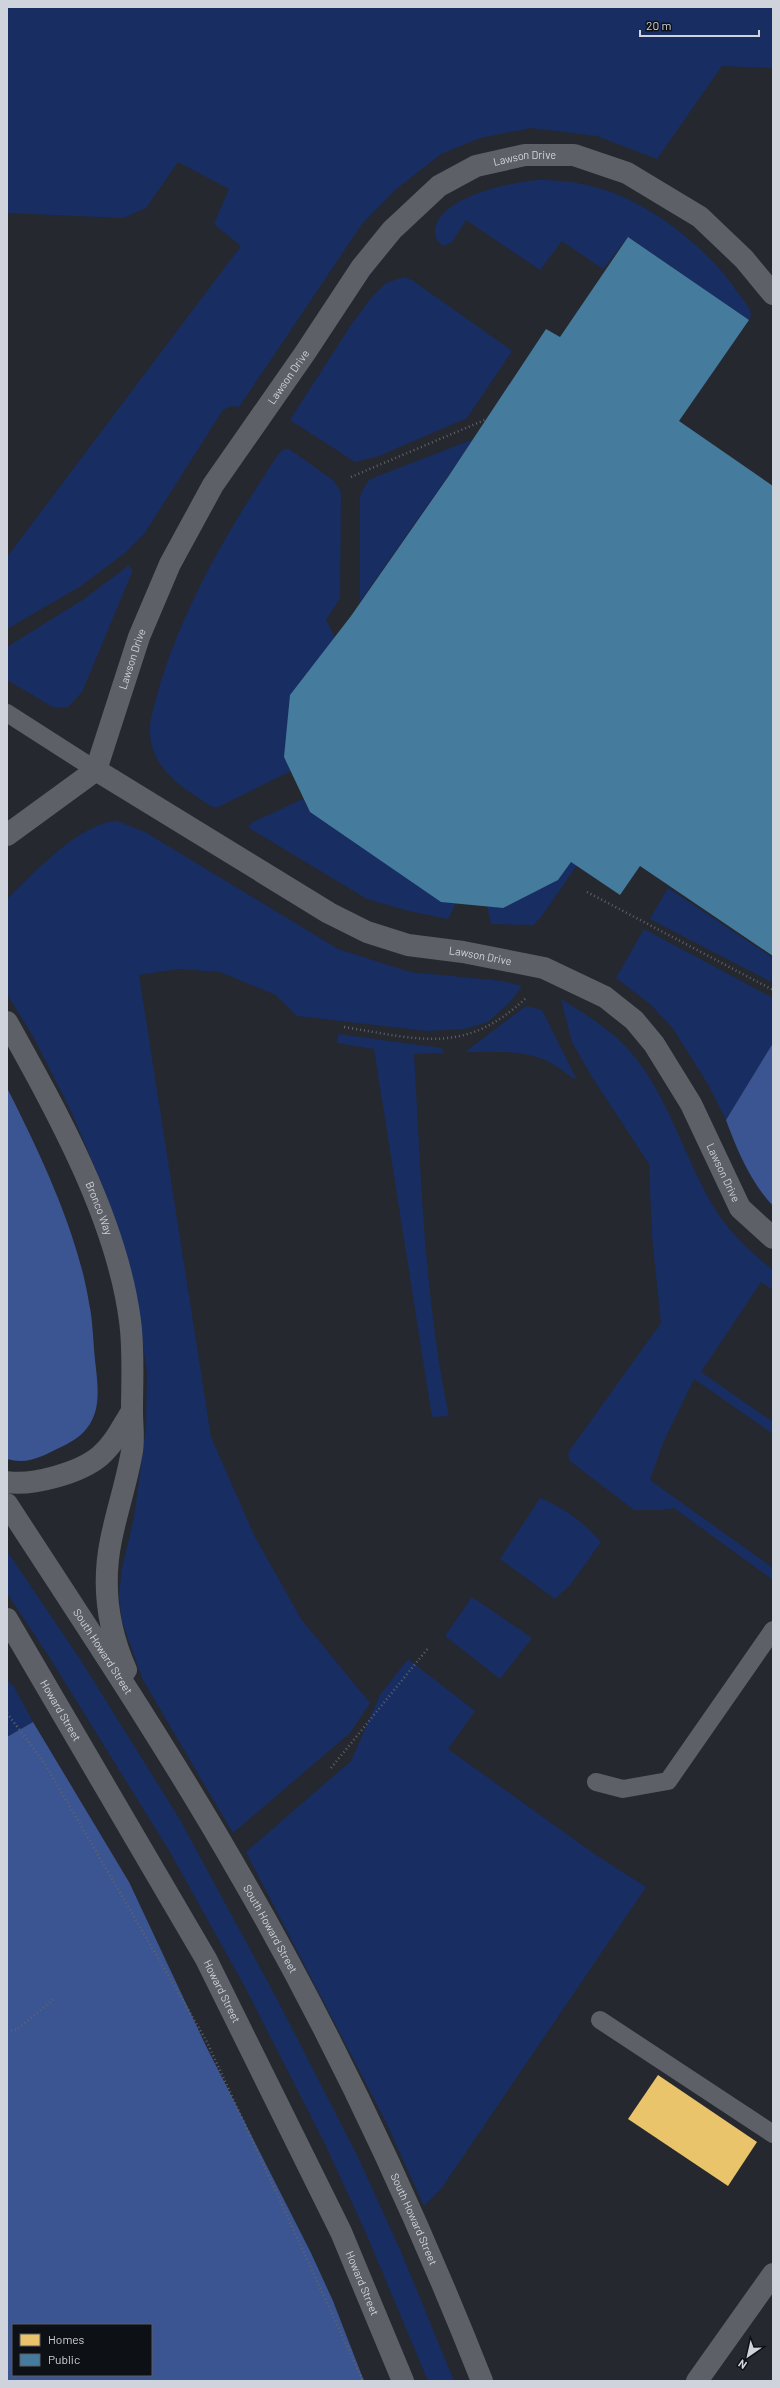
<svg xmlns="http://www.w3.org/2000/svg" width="780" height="2388" font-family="Barlow,sans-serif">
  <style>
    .green { fill: #182d62 }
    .forest { fill: #3b5593; fill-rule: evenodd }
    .homes { fill: #e9c46a }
    .public { fill: #457b9d }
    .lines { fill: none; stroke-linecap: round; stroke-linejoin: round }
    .path { stroke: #606368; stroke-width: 2.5; stroke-dasharray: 1 3; stroke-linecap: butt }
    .service { stroke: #5d6066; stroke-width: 18 }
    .minor { stroke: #5d6066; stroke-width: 22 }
    .tertiary { stroke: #5d6066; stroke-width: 22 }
    .labels { text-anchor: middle; stroke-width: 4; stroke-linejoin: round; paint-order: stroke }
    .street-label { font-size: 11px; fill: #cfd3dc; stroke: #0d1015 }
  </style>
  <rect width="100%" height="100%" fill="#25282f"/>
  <!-- green -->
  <g class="green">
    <polygon points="7,7 773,7 773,68 722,66 657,159 597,136 531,128 480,138 441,154 395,190 362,224 239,407 231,406 223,410 144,534 126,552 81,586 7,629 7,557 241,246 214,224 229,189 178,162 146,208 123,218 7,213"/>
    <path d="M538,180C558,180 578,182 598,188C647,201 705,246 734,287C739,296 750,305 751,315L749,320L628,237L603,269L562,241L540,270L466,220L452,242L444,246C438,243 434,237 435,229C440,197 511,182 538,180Z"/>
    <polygon points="404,277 412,280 512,351 467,418 379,456 355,462 290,420 351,325 372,297 386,283"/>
    <polygon points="474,439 360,602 360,498 362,491 369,480 378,476"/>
    <path d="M284,449H289L333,480L341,492L340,598L326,620L335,637L284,757L291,771L218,807H213C185,790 153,771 150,735C149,723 153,710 156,699C176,623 220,543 263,478C269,469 276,455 284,449Z"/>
    <polygon points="128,566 132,569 132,572 82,692 67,708 53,707 7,680 7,647 84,599"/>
    <polygon points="303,799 310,812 382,861 456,903 448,919 409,911 367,899 249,828 251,823"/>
    <path d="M117,821L145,832L338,949L410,972L502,981L522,986L510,1002L488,1022L464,1029L427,1031L297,1016L276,995L220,972L178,969L139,975L211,1437L254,1535L301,1619L370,1703L350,1733L233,1833L143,1680L122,1622L119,1594L122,1568L134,1518L146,1428L147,1372L133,1280L106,1194L71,1111L34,1038L7,994V899C36,872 77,824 117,821Z"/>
    <polygon points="571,862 577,865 542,916 533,925 491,924 487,906 503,908 558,880"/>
    <polygon points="668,888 773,958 773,983 650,919"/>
    <polygon points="644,929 773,998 773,1043 726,1120 709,1086 672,1027 650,1004 616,978"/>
    <path d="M561,999C588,1016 614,1031 634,1056C669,1099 684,1156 712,1204C726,1229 750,1252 773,1270V1290L761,1282L701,1372L773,1422V1434L694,1379L663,1443L650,1480L773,1568V1580L674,1508L660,1510H634L570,1461L568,1455L570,1450L661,1323L652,1236L649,1164L592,1077L572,1042Z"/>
    <path d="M526,1006L542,1010L577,1080C568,1075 560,1068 551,1063C526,1049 492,1052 465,1052Z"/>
    <path d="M338,1034L441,1048L444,1053L414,1054C421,1174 424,1297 449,1416L432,1417L374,1049L337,1043Z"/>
    <path d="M540,1498C563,1507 585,1523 601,1542L571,1584L555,1599L500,1559Z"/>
    <polygon points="7,1551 80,1659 179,1818 277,1999 358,2157 402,2254 454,2381 428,2381 366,2233 324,2142 245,1987 170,1852 50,1658 7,1593"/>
    <polygon points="472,1597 532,1638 500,1679 445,1636"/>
    <polygon points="408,1659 475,1711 448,1749 596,1855 646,1887 441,2189 424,2206 385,2120 246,1852 351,1761 380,1695"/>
    <polygon points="7,1681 13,1685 33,1722 7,1737"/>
  </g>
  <!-- forest -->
  <g class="forest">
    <path d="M773,1043V1206C751,1183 737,1150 726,1120Z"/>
    <path d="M7,1088C39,1151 78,1233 89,1303C93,1321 93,1341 95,1360C97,1378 101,1403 92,1420C86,1433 74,1441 61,1447C43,1456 28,1465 7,1459Z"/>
    <path d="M33,1722L129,1882L206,2046L311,2253L333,2301L364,2381H7V1737ZM13,2325H151V2375H13Z"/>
  </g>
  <!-- homes -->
  <polygon class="homes" points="658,2075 757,2142 728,2186 628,2119"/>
  <!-- public -->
  <polygon class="public" points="628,237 749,320 679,421 773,486 773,956 640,866 620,895 571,862 558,880 503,908 441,902 310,812 284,757 290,695 351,616 448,477 546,329 560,337"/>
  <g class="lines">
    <!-- path -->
    <g class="path">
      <polyline points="351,477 487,419"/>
      <polyline points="587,892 773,990"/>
      <path d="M344,1027C420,1039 465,1056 527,997"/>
      <polyline points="7,1713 45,1764 207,2042 363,2381"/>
      <polyline points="331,1768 429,1647"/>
      <polyline points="7,2031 16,2030 55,1998"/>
    </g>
    <!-- service -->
    <g class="service">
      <polyline points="7,713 96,770"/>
      <polyline points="596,1782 623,1789 668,1781 773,1630"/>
      <polyline points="600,2020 773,2134"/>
    </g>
    <!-- minor -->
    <g class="minor">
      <path id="s1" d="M96,770L329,913L367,932L408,945L463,952L544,968L605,997L634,1020L654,1044L691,1104L740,1208L773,1238"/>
      <path id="s2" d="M7,835L96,770L139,637L170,564L213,485L305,353L361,268L392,230L439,186L476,166L525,155H574L627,173L700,217L744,259L773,294"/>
      <path id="s3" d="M7,1022C56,1110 117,1219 130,1321C134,1350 132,1381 132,1411"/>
      <polyline points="697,2381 773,2274"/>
    </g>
    <!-- tertiary -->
    <g class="tertiary">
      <path d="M7,1482C32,1486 80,1473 100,1456C114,1444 122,1427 132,1411"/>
      <path id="s4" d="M7,1504C87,1627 169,1750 242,1878C335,2039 414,2209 482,2381"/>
      <path id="s5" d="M7,1619L206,1959L341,2232L403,2381"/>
      <path d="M126,1670C108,1629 102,1584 111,1540C117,1510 127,1481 132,1451C134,1438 132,1424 132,1411"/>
    </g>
  </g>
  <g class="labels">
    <!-- street labels -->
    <g class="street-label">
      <text dy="4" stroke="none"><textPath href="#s2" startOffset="887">Lawson Drive</textPath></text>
      <text dy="4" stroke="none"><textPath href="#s2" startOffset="551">Lawson Drive</textPath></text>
      <text dy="4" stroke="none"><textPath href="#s2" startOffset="227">Lawson Drive</textPath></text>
      <text dy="4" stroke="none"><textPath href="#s1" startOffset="432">Lawson Drive</textPath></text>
      <text dy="4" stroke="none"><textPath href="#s1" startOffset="779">Lawson Drive</textPath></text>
      <text dy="4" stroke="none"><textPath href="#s3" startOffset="208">Bronco Way</textPath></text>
      <text dy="4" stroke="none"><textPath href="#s4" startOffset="176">South Howard Street</textPath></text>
      <text dy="4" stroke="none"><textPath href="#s5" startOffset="106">Howard Street</textPath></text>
      <text dy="4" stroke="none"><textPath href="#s4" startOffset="500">South Howard Street</textPath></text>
      <text dy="4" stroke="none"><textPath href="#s5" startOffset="430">Howard Street</textPath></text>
      <text dy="4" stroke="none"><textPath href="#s4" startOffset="824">South Howard Street</textPath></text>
      <text dy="4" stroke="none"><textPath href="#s5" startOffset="754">Howard Street</textPath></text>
    </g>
  </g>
  <!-- border -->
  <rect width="780" height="2388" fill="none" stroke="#cfd3dc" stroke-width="16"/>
  <!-- legend -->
  <rect x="12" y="2324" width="140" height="52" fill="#0d1015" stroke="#5b5e65"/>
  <rect x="20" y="2334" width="20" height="12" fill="#e9c46a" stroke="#5b5e65"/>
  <text x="48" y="2344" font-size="12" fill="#cfd3dc">Homes</text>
  <rect x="20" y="2354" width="20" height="12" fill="#457b9d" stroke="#5b5e65"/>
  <text x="48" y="2364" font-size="12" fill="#cfd3dc">Public</text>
  <!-- north arrow -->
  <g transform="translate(748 2356) rotate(214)" stroke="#0d1015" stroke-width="3" paint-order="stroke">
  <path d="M0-3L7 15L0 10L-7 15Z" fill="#cfd3dc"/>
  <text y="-6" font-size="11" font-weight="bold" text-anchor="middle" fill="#cfd3dc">N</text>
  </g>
  <!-- scale -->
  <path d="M640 30v6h119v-6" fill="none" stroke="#cfd3dc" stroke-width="2"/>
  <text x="646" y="30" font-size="12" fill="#cfd3dc" stroke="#0d1015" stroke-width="3" paint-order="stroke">20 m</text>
</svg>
